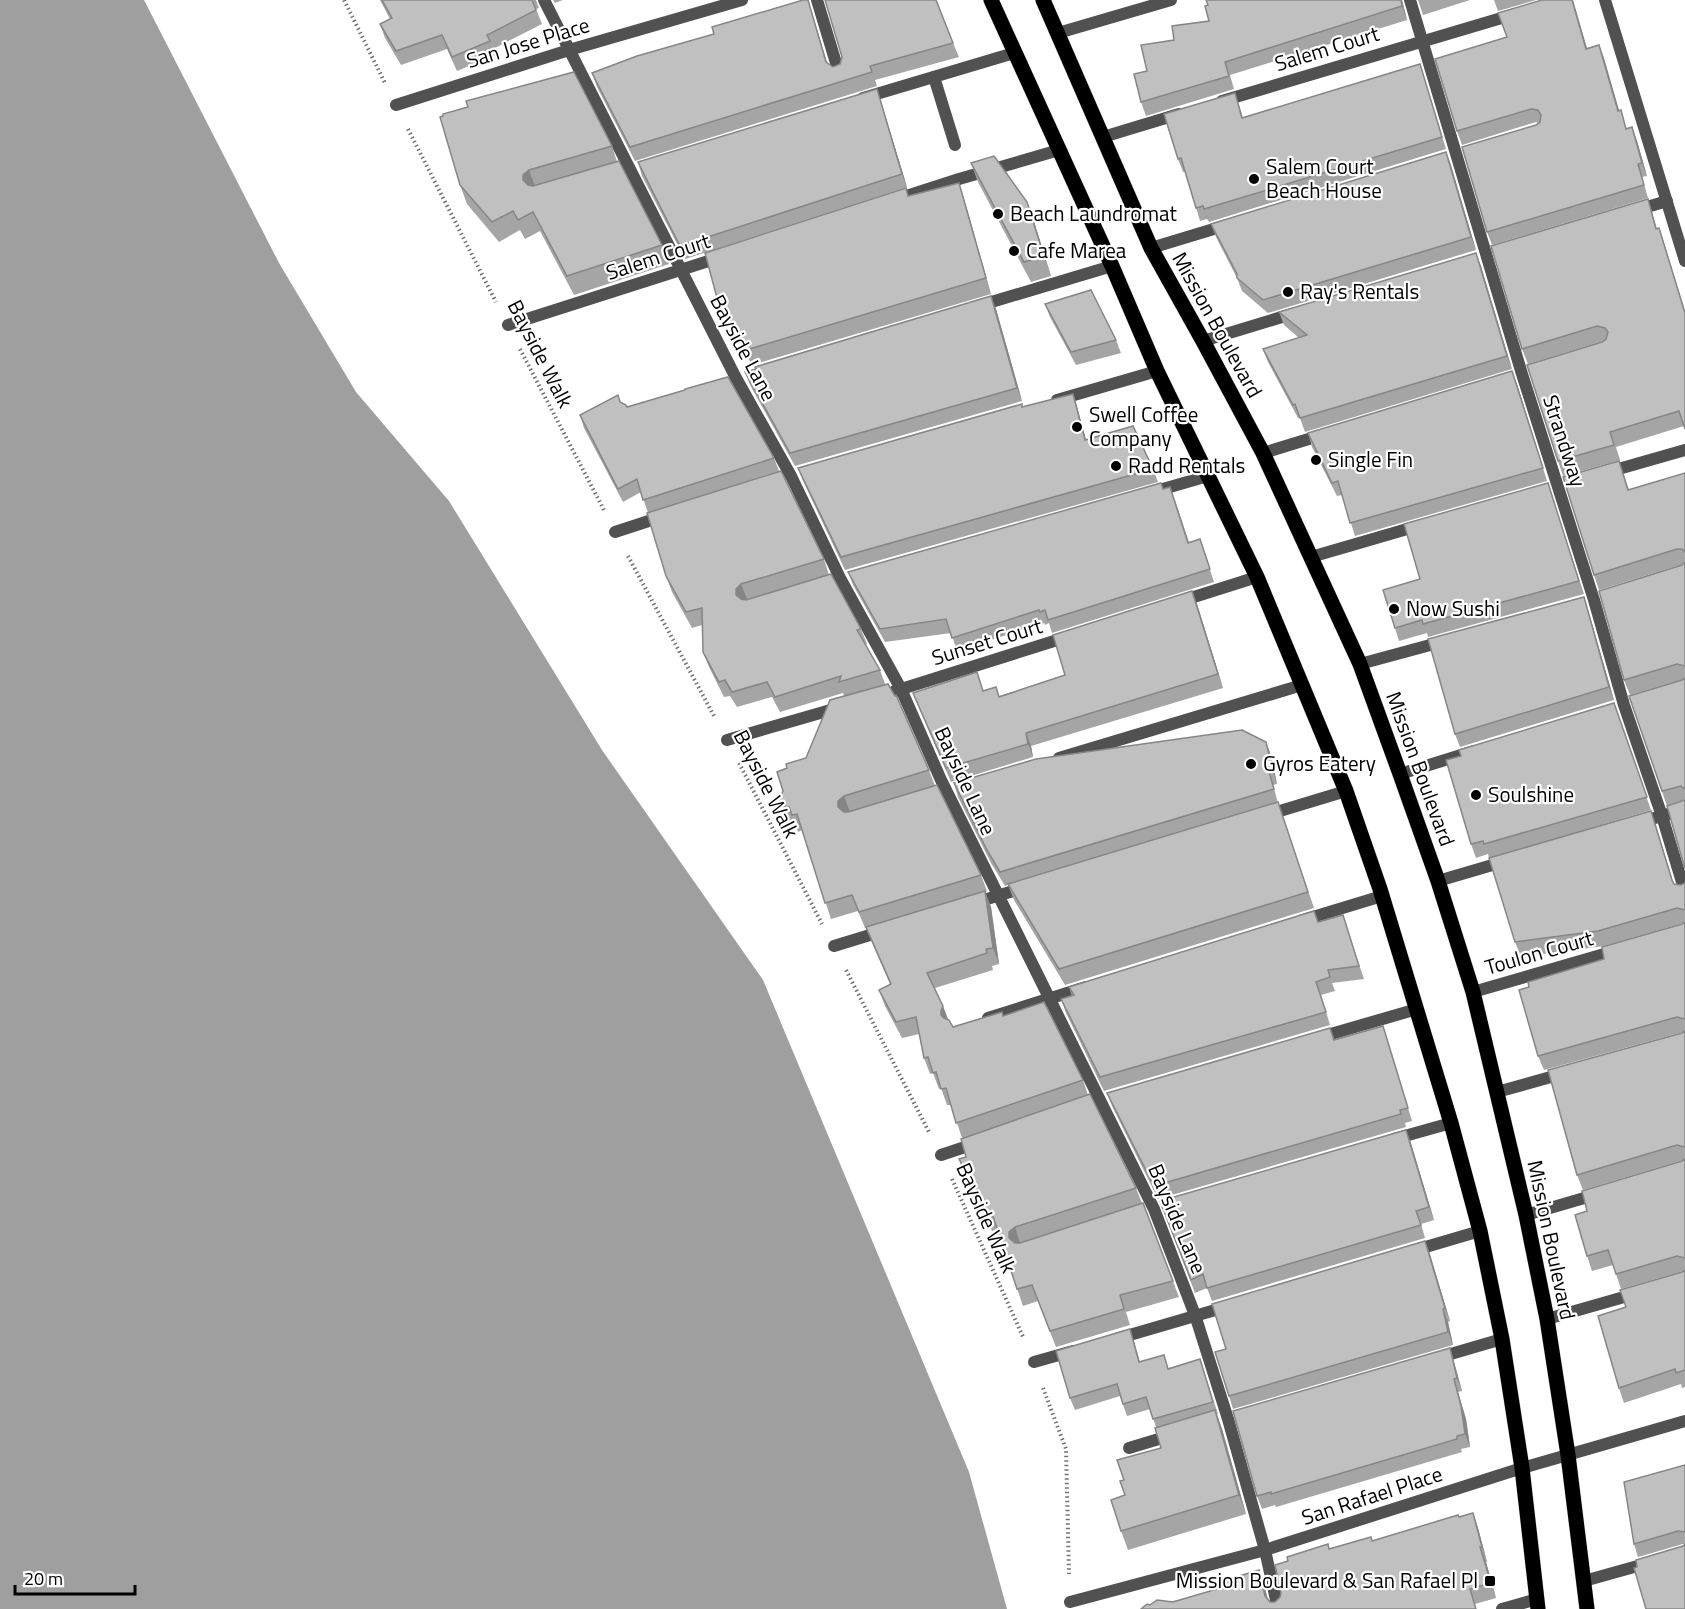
<svg xmlns="http://www.w3.org/2000/svg" width="1685" height="1609" font-family="'Titillium Web',sans-serif">
  <style>
    .water { fill: #9f9f9f }
    .lines { fill: none; stroke-linecap: round; stroke-linejoin: round }
    .primary-casing { stroke: #dbdbdb; stroke-width: 16 }
    .path { stroke: #737373; stroke-width: 4; stroke-dasharray: 1.5 3; stroke-linecap: butt }
    .lane { stroke: #515151; stroke-width: 12 }
    .street { stroke: #515151; stroke-width: 12 }
    .primary { stroke: #000; stroke-width: 15 }
    .wall { fill: #a5a5a5 }
    .shaded-wall { fill: #868686 }
    .building { fill: #c0c0c0; stroke: #868686; stroke-width: 1.5 }
    .poi-dot { fill: #000; stroke: #fff; stroke-width: 2 }
    .labels { text-anchor: middle; stroke-width: 4.5; stroke-linejoin: round; paint-order: stroke }
    .street-label { font-size: 21px; fill: #000; stroke: #fff }
    .poi-label { font-size: 21px; fill: #000; stroke: #fff; text-anchor: start }
  </style>
  <rect width="100%" height="100%" fill="#fff"/>
  <!-- water -->
  <polygon class="water" points="0,0 144,0 279,263 356,392 449,501 602,750 763,980 969,1472 1007,1609 0,1609"/>
  <g class="lines">
    <defs>
      <g id="primary">
        <polyline points="991,0 1112,266 1157,371 1257,577 1346,791 1380,889 1451,1123 1480,1231 1502,1339 1522,1468 1538,1609"/>
        <polyline points="1043,0 1151,248 1203,341 1263,453 1360,664 1400,774 1438,881 1473,992 1526,1215 1547,1319 1568,1455 1587,1609"/>
      </g>
    </defs>
    <!-- primary casing -->
    <use href="#primary" class="primary-casing"/>
    <!-- path -->
    <g class="path">
      <polyline points="344,0 385,83"/>
      <polyline points="408,129 496,302"/>
      <polyline points="520,349 604,510"/>
      <polyline points="628,556 714,716"/>
      <polyline points="739,763 822,924"/>
      <polyline points="846,970 929,1132"/>
      <polyline points="952,1179 1024,1339"/>
      <polyline points="1043,1388 1066,1449 1069,1574"/>
    </g>
    <!-- lane -->
    <g class="lane">
      <polyline points="817,0 839,73"/>
      <polyline points="1058,33 1171,0"/>
      <polyline points="934,77 955,145"/>
      <polyline points="863,98 1014,53"/>
      <polyline points="1151,248 1227,225"/>
      <polyline points="978,306 1112,266"/>
      <polyline points="1263,453 1325,434"/>
      <polyline points="1149,493 1208,476"/>
      <polyline points="1360,664 1445,641"/>
      <polyline points="1059,758 1302,685"/>
      <polyline points="1638,823 1685,809"/>
      <polyline points="1438,881 1506,861"/>
      <polyline points="1303,920 1382,896"/>
      <polyline points="988,1018 1086,987"/>
      <polyline points="1497,1092 1565,1073"/>
      <polyline points="1394,1139 1451,1123"/>
      <polyline points="1547,1319 1638,1293"/>
      <polyline points="1437,1358 1502,1339"/>
      <polyline points="1129,1448 1172,1435"/>
      <polyline points="1584,1581 1652,1562"/>
      <polyline points="1502,1609 1537,1599"/>
    </g>
    <!-- street -->
    <g class="street">
      <polyline points="544,0 736,378 791,476 841,580 901,689 941,780 1154,1209 1195,1315 1228,1419 1265,1550 1278,1609"/>
      <polyline points="1410,0 1522,374 1594,600 1624,705 1662,816 1685,892"/>
      <polyline points="1605,0 1685,261"/>
      <polyline points="1222,101 1515,14"/>
      <polyline points="396,105 569,50 742,0"/>
      <polyline points="1103,137 1179,114"/>
      <polyline points="894,200 959,179 1059,150"/>
      <polyline points="1637,210 1667,201"/>
      <polyline points="508,325 721,257"/>
      <polyline points="1203,341 1295,313"/>
      <polyline points="1057,400 1157,371"/>
      <polyline points="1608,472 1685,450"/>
      <polyline points="615,532 664,516"/>
      <polyline points="1311,557 1421,525"/>
      <polyline points="1178,602 1257,577"/>
      <polyline points="895,691 1070,636"/>
      <polyline points="727,740 841,707"/>
      <polyline points="1400,774 1474,751"/>
      <polyline points="1267,815 1346,791"/>
      <polyline points="974,903 1026,887"/>
      <polyline points="834,946 883,931"/>
      <polyline points="1473,992 1618,950"/>
      <polyline points="1317,1038 1417,1009"/>
      <polyline points="941,1155 977,1143"/>
      <polyline points="1526,1215 1598,1194"/>
      <polyline points="1412,1251 1480,1231"/>
      <polyline points="1116,1339 1229,1306"/>
      <polyline points="1034,1362 1073,1351"/>
      <polyline points="1070,1602 1265,1550 1522,1468 1685,1421"/>
    </g>
    <!-- primary -->
    <use href="#primary" class="primary"/>
  </g>
  <!-- wall -->
  <g class="wall">
    <polygon points="380,0 536,0 539,8 536,9 542,24 493,49 495,55 457,71 447,49 401,65 385,38 380,24 390,19"/>
    <polygon points="553,0 563,0 555,3"/>
    <polygon points="1402,0 1407,20 1230,75 1234,89 1146,116 1141,102 1147,71 1174,40"/>
    <polygon points="1418,0 1470,0 1423,15"/>
    <polygon points="1494,0 1536,0 1498,11"/>
    <polygon points="812,13 827,63 833,67 840,64 842,57 953,43 959,57 875,80 877,86 635,161 597,87 592,73"/>
    <polygon points="1507,37 1587,48 1599,45 1619,111 1627,129 1637,141 1647,176 1642,177 1648,198 1492,245 1487,232 1536,125 1538,123 1536,122 1462,145 1457,131"/>
    <polygon points="1420,64 1446,149 1209,222 1207,219 1200,221 1185,171 1183,172 1178,159 1239,105 1243,118"/>
    <polygon points="881,102 907,187 685,259 642,176 638,162"/>
    <polygon points="612,146 617,162 662,245 669,264 574,295 540,231 525,239 520,230 499,242 467,204 460,185"/>
    <polygon points="1446,152 1476,250 1268,313 1242,291 1237,278 1216,237 1211,224"/>
    <polygon points="971,163 1034,222 1051,276 1031,282 978,182"/>
    <polygon points="909,196 964,199 991,294 752,365 723,313 717,298"/>
    <polygon points="1648,199 1657,229 1659,228 1664,243 1684,426 1616,447 1620,460 1563,476 1558,461 1603,341 1528,364 1522,349"/>
    <polygon points="1476,253 1512,369 1305,432 1300,418 1298,418 1268,362 1263,349 1299,338 1284,325 1279,312"/>
    <polygon points="1045,304 1116,340 1121,353 1076,365 1050,317"/>
    <polygon points="996,309 1022,401 795,466 750,385 745,372"/>
    <polygon points="1517,384 1547,481 1355,536 1342,495 1337,496 1312,447 1308,433"/>
    <polygon points="1073,394 1077,407 1086,439 1153,469 1158,482 845,570 803,481 798,468 1023,407"/>
    <polygon points="621,403 627,407 774,458 779,471 648,513 641,492 623,502 584,428 580,415"/>
    <polygon points="1619,461 1629,490 1685,473 1685,869 1675,804 1667,806 1629,696 1683,679 1630,695 1624,680 1683,564 1599,590 1594,575"/>
    <polygon points="1163,489 1175,500 1189,542 1200,539 1214,582 1052,633 1049,623 1045,625 1044,623 957,651 951,633 885,642 853,585 848,572"/>
    <polygon points="1552,497 1584,594 1428,637 1427,633 1399,641 1395,628 1420,579"/>
    <polygon points="824,559 829,575 861,629 867,644 866,645 880,670 885,684 929,770 935,786 981,875 987,891 985,892 991,907 999,964 992,966 993,970 935,988 948,1019 953,1027 1002,1012 1003,1015 1083,1080 1088,1095 1136,1188 1142,1203 1143,1203 1179,1297 1126,1312 1130,1325 1056,1347 1038,1301 1023,1306 997,1230 992,1231 965,1176 959,1159 966,1157 962,1138 951,1105 947,1105 941,1088 939,1089 933,1073 930,1074 924,1058 919,1034 902,1038 885,1006 879,990 890,984 872,943 866,928 865,928 858,911 831,919 802,830 798,832 795,823 782,820 776,804 783,791 787,768 806,758 844,696 843,693 780,712 772,697 737,707 730,696 724,697 709,667 703,652 702,625 692,628 672,592 666,576"/>
    <polygon points="1584,597 1588,610 1614,700 1460,747 1455,734"/>
    <polygon points="1197,604 1223,688 1031,746 1033,757 951,782 918,706 913,693 983,691 999,696 1065,675"/>
    <polygon points="1614,703 1651,810 1489,858 1488,854 1476,858 1471,844 1461,756"/>
    <polygon points="1271,755 1277,784 1273,785 1278,803 1314,908 1065,985 1014,900 1008,885 1005,886 991,863 958,797 954,783"/>
    <polygon points="1656,826 1673,882 1674,884 1681,885 1685,883 1685,1387 1682,1388 1681,1384 1624,1403 1619,1388 1626,1307 1683,1271 1621,1289 1613,1265 1592,1271 1587,1256 1587,1211 1683,1160 1583,1190 1577,1175 1683,1032 1544,1070 1538,1056 1529,987 1604,959 1683,923 1604,946 1521,957 1515,942"/>
    <polygon points="1318,922 1347,928 1364,979 1332,983 1335,991 1321,995 1330,1025 1104,1091 1066,1013 1061,999 1072,996 1069,987"/>
    <polygon points="1383,1026 1412,1121 1405,1123 1406,1127 1158,1199 1112,1106 1107,1093 1335,1040"/>
    <polygon points="1406,1130 1434,1220 1421,1224 1425,1238 1212,1301 1207,1288 1195,1293 1160,1201"/>
    <polygon points="1425,1241 1450,1321 1448,1322 1453,1345 1233,1409 1229,1396 1226,1349"/>
    <polygon points="1134,1341 1140,1362 1169,1368 1200,1359 1218,1414 1217,1414 1222,1429 1246,1514 1128,1550 1121,1531 1125,1495 1124,1480 1161,1448 1156,1427 1150,1409 1127,1416 1120,1396 1075,1410 1070,1398"/>
    <polygon points="1454,1362 1462,1391 1458,1392 1466,1419 1470,1447 1461,1449 1462,1452 1276,1507 1275,1505 1262,1509 1257,1496"/>
    <polygon points="1685,1465 1685,1544 1683,1544 1638,1557 1634,1544"/>
    <polygon points="1473,1513 1478,1528 1487,1562 1486,1562 1496,1598 1475,1604 1150,1605 1264,1585 1268,1599 1270,1602 1275,1602 1330,1549 1372,1541"/>
  </g>
  <!-- shaded-wall -->
  <g class="shaded-wall">
    <polygon points="808,0 812,13 831,76 826,62"/>
    <polygon points="1401,0 1402,0 1407,20 1402,6"/>
    <polygon points="1572,0 1573,0 1591,62 1586,49"/>
    <polygon points="1599,45 1604,58 1623,124 1618,111"/>
    <polygon points="877,89 881,102 907,187 902,174"/>
    <polygon points="1632,127 1637,141 1647,176 1642,163"/>
    <polygon points="1446,152 1451,165 1476,250 1471,237"/>
    <polygon points="529,170 536,189 530,194 523,180 523,175"/>
    <polygon points="959,183 964,199 991,294 986,278"/>
    <polygon points="1027,202 1034,222 1051,276 1044,256"/>
    <polygon points="1659,228 1664,243 1685,311 1685,313"/>
    <polygon points="1476,253 1481,266 1512,369 1507,356"/>
    <polygon points="991,296 996,309 1022,401 1017,388"/>
    <polygon points="1512,371 1517,384 1547,481 1543,468"/>
    <polygon points="1073,394 1077,407 1089,453 1085,440"/>
    <polygon points="741,584 747,599 741,604 736,595 736,589"/>
    <polygon points="1192,591 1197,604 1223,688 1218,674"/>
    <polygon points="1584,597 1588,610 1614,700 1609,687"/>
    <polygon points="1026,733 1031,746 1033,757 1028,744"/>
    <polygon points="1266,742 1271,755 1277,784 1273,771"/>
    <polygon points="844,796 850,812 844,818 838,807 838,801"/>
    <polygon points="1651,811 1656,826 1677,895 1672,880"/>
    <polygon points="985,891 991,907 999,964 993,948"/>
    <polygon points="943,1006 949,1022 947,1027 941,1015 941,1011"/>
    <polygon points="1406,1130 1411,1143 1434,1220 1429,1207"/>
    <polygon points="1015,1227 1020,1243 1015,1249 1009,1238 1009,1232"/>
    <polygon points="1425,1241 1430,1254 1450,1321 1445,1308"/>
    <polygon points="1443,1309 1448,1322 1453,1345 1448,1332"/>
    <polygon points="1450,1348 1454,1362 1462,1391 1457,1378"/>
    <polygon points="1454,1379 1466,1419 1470,1447 1465,1434"/>
    <polygon points="1215,1410 1222,1429 1246,1514 1239,1495"/>
    <polygon points="1473,1513 1478,1528 1487,1562 1482,1547"/>
    <polygon points="1480,1547 1486,1562 1496,1598 1491,1583"/>
    <polygon points="1259,1570 1264,1585 1270,1609 1265,1596"/>
  </g>
  <!-- building -->
  <g class="building">
    <polygon points="382,0 532,0 536,10 487,35 490,41 452,57 442,35 396,51 380,24 392,18"/>
    <polygon points="803,0 808,0 826,62 833,67 840,64 842,57 825,0 936,0 953,43 870,66 872,72 630,147 592,73 637,56 714,34 712,27"/>
    <polygon points="1206,0 1401,0 1402,6 1225,62 1229,76 1141,102 1134,74 1147,71 1141,45 1174,40 1172,26 1209,21 1205,6 1208,5"/>
    <polygon points="1542,0 1572,0 1586,49 1599,45 1618,111 1621,110 1626,129 1632,127 1642,163 1638,164 1644,185 1487,232 1462,147 1536,125 1540,122 1541,115 1538,110 1531,109 1457,131 1435,59 1507,37 1498,13"/>
    <polygon points="1420,64 1442,137 1204,209 1203,206 1196,208 1181,158 1178,159 1164,114 1235,93 1242,118"/>
    <polygon points="574,72 612,146 529,170 523,175 523,180 528,185 533,186 619,161 662,245 567,276 533,212 518,220 513,211 492,222 460,185 440,117 443,116 443,114 468,107 466,101"/>
    <polygon points="877,89 902,174 680,246 638,162"/>
    <polygon points="1446,152 1471,237 1263,300 1237,278 1237,274 1211,224"/>
    <polygon points="994,156 1027,202 1044,256 1024,262 971,163"/>
    <polygon points="959,183 986,278 746,350 717,298 705,253 906,188 908,196"/>
    <polygon points="1648,199 1656,229 1659,228 1685,313 1685,429 1679,411 1610,432 1614,445 1558,461 1527,365 1602,342 1606,339 1608,332 1605,328 1597,326 1522,349 1491,246"/>
    <polygon points="1476,253 1507,356 1300,418 1295,404 1293,405 1263,349 1307,335 1279,312"/>
    <polygon points="1091,290 1116,340 1071,352 1045,304"/>
    <polygon points="991,296 1017,388 790,453 745,372 756,369 755,367"/>
    <polygon points="1512,371 1543,468 1350,523 1338,481 1332,483 1308,433"/>
    <polygon points="728,377 774,458 643,500 637,479 618,489 580,415 618,395 620,402 626,405 627,407 685,390 685,389"/>
    <polygon points="1073,394 1085,440 1133,426 1153,469 841,557 798,468 1022,404 1022,407"/>
    <polygon points="1619,461 1628,490 1685,473 1685,552 1682,549 1677,549 1594,575 1563,477"/>
    <polygon points="781,471 824,559 741,584 736,589 736,595 741,599 746,600 831,574 861,629 857,630 880,670 839,682 841,676 775,697 767,682 732,692 725,680 719,682 703,652 702,608 686,612 666,576 647,513"/>
    <polygon points="1161,483 1163,489 1170,487 1188,543 1200,539 1210,569 1048,620 1045,610 1040,612 1039,610 952,638 946,619 880,629 848,572"/>
    <polygon points="1548,483 1579,581 1423,624 1422,620 1395,628 1383,590 1420,579 1404,524"/>
    <polygon points="1685,562 1685,666 1677,664 1624,680 1599,591 1682,565"/>
    <polygon points="1192,591 1218,674 1026,733 1028,744 946,768 913,693 977,672 983,691 996,687 999,697 1065,675 1053,635"/>
    <polygon points="1584,597 1609,687 1455,734 1428,639"/>
    <polygon points="1685,678 1685,789 1681,786 1662,791 1629,696 1682,680"/>
    <polygon points="888,684 895,696 896,695 929,770 844,796 838,801 838,807 844,812 848,812 937,785 981,875 859,912 852,895 825,903 797,814 792,815 789,807 776,804 783,791 777,772 787,768 786,764 806,758 830,700"/>
    <polygon points="1614,703 1647,797 1484,844 1483,841 1471,844 1446,760 1461,756 1459,750"/>
    <polygon points="1242,730 1266,742 1273,771 1269,772 1274,789 1000,872 987,850 954,783 1036,759"/>
    <polygon points="1685,800 1685,869 1667,806"/>
    <polygon points="1278,802 1308,892 1059,969 1008,884"/>
    <polygon points="1651,811 1672,880 1674,884 1681,885 1685,883 1685,910 1677,908 1598,931 1515,942 1489,858"/>
    <polygon points="985,891 993,948 986,949 987,953 927,973 943,1006 941,1011 941,1015 944,1018 949,1020 953,1027 1002,1012 1003,1016 1044,1002 1083,1080 956,1123 946,1088 941,1089 936,1072 933,1073 928,1057 924,1058 916,1017 896,1022 879,990 891,984 866,927"/>
    <polygon points="1314,911 1318,922 1343,915 1359,966 1328,970 1330,977 1316,982 1326,1012 1100,1077 1061,999 1074,995 1069,987"/>
    <polygon points="1685,922 1685,1019 1677,1017 1538,1056 1519,990 1529,987 1528,982 1604,959 1602,947 1682,924"/>
    <polygon points="1383,1026 1408,1108 1400,1110 1401,1114 1154,1186 1107,1093 1330,1028 1334,1040"/>
    <polygon points="1685,1031 1685,1147 1677,1145 1577,1175 1548,1070 1682,1033"/>
    <polygon points="1090,1094 1136,1188 1015,1227 1009,1232 1009,1238 1015,1243 1020,1243 1143,1203 1173,1281 1120,1295 1124,1309 1050,1331 1032,1285 1017,1289 992,1213 987,1215 959,1159 966,1157 961,1139"/>
    <polygon points="1406,1130 1429,1207 1416,1211 1421,1225 1207,1288 1203,1274 1191,1280 1160,1201"/>
    <polygon points="1685,1159 1685,1258 1677,1256 1616,1274 1608,1250 1587,1256 1575,1215 1587,1211 1582,1191 1682,1161"/>
    <polygon points="1425,1241 1445,1308 1443,1309 1448,1332 1229,1396 1215,1352 1226,1349 1212,1304"/>
    <polygon points="1685,1270 1685,1370 1676,1373 1675,1369 1619,1388 1598,1316 1626,1307 1620,1290 1682,1272"/>
    <polygon points="1130,1329 1139,1362 1164,1355 1168,1369 1200,1359 1213,1402 1153,1419 1146,1397 1123,1404 1117,1384 1070,1398 1056,1351"/>
    <polygon points="1450,1348 1457,1378 1454,1379 1461,1406 1465,1434 1457,1436 1457,1439 1271,1494 1271,1492 1257,1496 1233,1411"/>
    <polygon points="1215,1410 1239,1495 1121,1531 1111,1500 1125,1495 1120,1481 1124,1480 1117,1460 1161,1448 1155,1428"/>
    <polygon points="1685,1465 1685,1532 1678,1531 1634,1544 1624,1482"/>
    <polygon points="1473,1513 1482,1547 1480,1547 1491,1583 1470,1589 1476,1609 1141,1609 1147,1604 1150,1605 1157,1600 1173,1602 1217,1589 1216,1583 1259,1570 1265,1596 1270,1602 1275,1602 1280,1597 1281,1593 1275,1565 1288,1561 1287,1557 1328,1544 1329,1549 1371,1537 1372,1541 1458,1515 1459,1517"/>
    <polygon points="1685,1544 1685,1609 1646,1609 1634,1568 1637,1567 1636,1560 1683,1546"/>
  </g>
  <!-- markers -->
  <g class="poi-dot">
    <circle cx="1254" cy="179" r="6"/>
    <circle cx="998" cy="214" r="6"/>
    <circle cx="1014" cy="251" r="6"/>
    <circle cx="1288" cy="292" r="6"/>
    <circle cx="1077" cy="427" r="6"/>
    <circle cx="1316" cy="460" r="6"/>
    <circle cx="1116" cy="466" r="6"/>
    <circle cx="1394" cy="609" r="6"/>
    <circle cx="1251" cy="764" r="6"/>
    <circle cx="1476" cy="795" r="6"/>
    <rect x="1484" y="1575" width="12" height="12" rx="3"/>
  </g>
  <g class="labels">
    <!-- street labels -->
    <g class="street-label">
      <text transform="translate(528 43) rotate(-17)" y="7">San Jose Place</text>
      <text transform="translate(1327 49) rotate(-17)" y="7">Salem Court</text>
      <text transform="translate(658 257) rotate(-18)" y="7">Salem Court</text>
      <text transform="translate(1217 325) rotate(61)" y="7">Mission Boulevard</text>
      <text transform="translate(743 348) rotate(62)" y="7">Bayside Lane</text>
      <text transform="translate(540 354) rotate(63)" y="7">Bayside Walk</text>
      <text transform="translate(1564 441) rotate(72)" y="7">Strandway</text>
      <text transform="translate(987 642) rotate(-17)" y="7">Sunset Court</text>
      <text transform="translate(1420 769) rotate(70)" y="7">Mission Boulevard</text>
      <text transform="translate(965 781) rotate(65)" y="7">Bayside Lane</text>
      <text transform="translate(766 784) rotate(63)" y="7">Bayside Walk</text>
      <text transform="translate(1539 953) rotate(-16)" y="7">Toulon Court</text>
      <text transform="translate(986 1218) rotate(66)" y="7">Bayside Walk</text>
      <text transform="translate(1177 1219) rotate(67)" y="7">Bayside Lane</text>
      <text transform="translate(1551 1240) rotate(78)" y="7">Mission Boulevard</text>
      <text transform="translate(1372 1496) rotate(-18)" y="7">San Rafael Place</text>
    </g>
    <!-- poi labels -->
    <g class="poi-label">
      <text x="1266" y="174">Salem Court<tspan x="1266" dy="24">Beach House</tspan></text>
      <text x="1010" y="221">Beach Laundromat</text>
      <text x="1026" y="258">Cafe Marea</text>
      <text x="1300" y="299">Ray's Rentals</text>
      <text x="1089" y="422">Swell Coffee<tspan x="1089" dy="24">Company</tspan></text>
      <text x="1328" y="467">Single Fin</text>
      <text x="1128" y="473">Radd Rentals</text>
      <text x="1406" y="616">Now Sushi</text>
      <text x="1263" y="771">Gyros Eatery</text>
      <text x="1488" y="802">Soulshine</text>
      <text x="1478" y="1588" text-anchor="end">Mission Boulevard &amp; San Rafael Pl</text>
    </g>
  </g>
  <!-- scale -->
  <path d="M15 1585v9h120v-9" fill="none" stroke="#000000" stroke-width="3"/>
  <text x="24" y="1585" font-size="18" fill="#000000" stroke="#ffffff" stroke-width="4.5" paint-order="stroke">20 m</text>
</svg>
